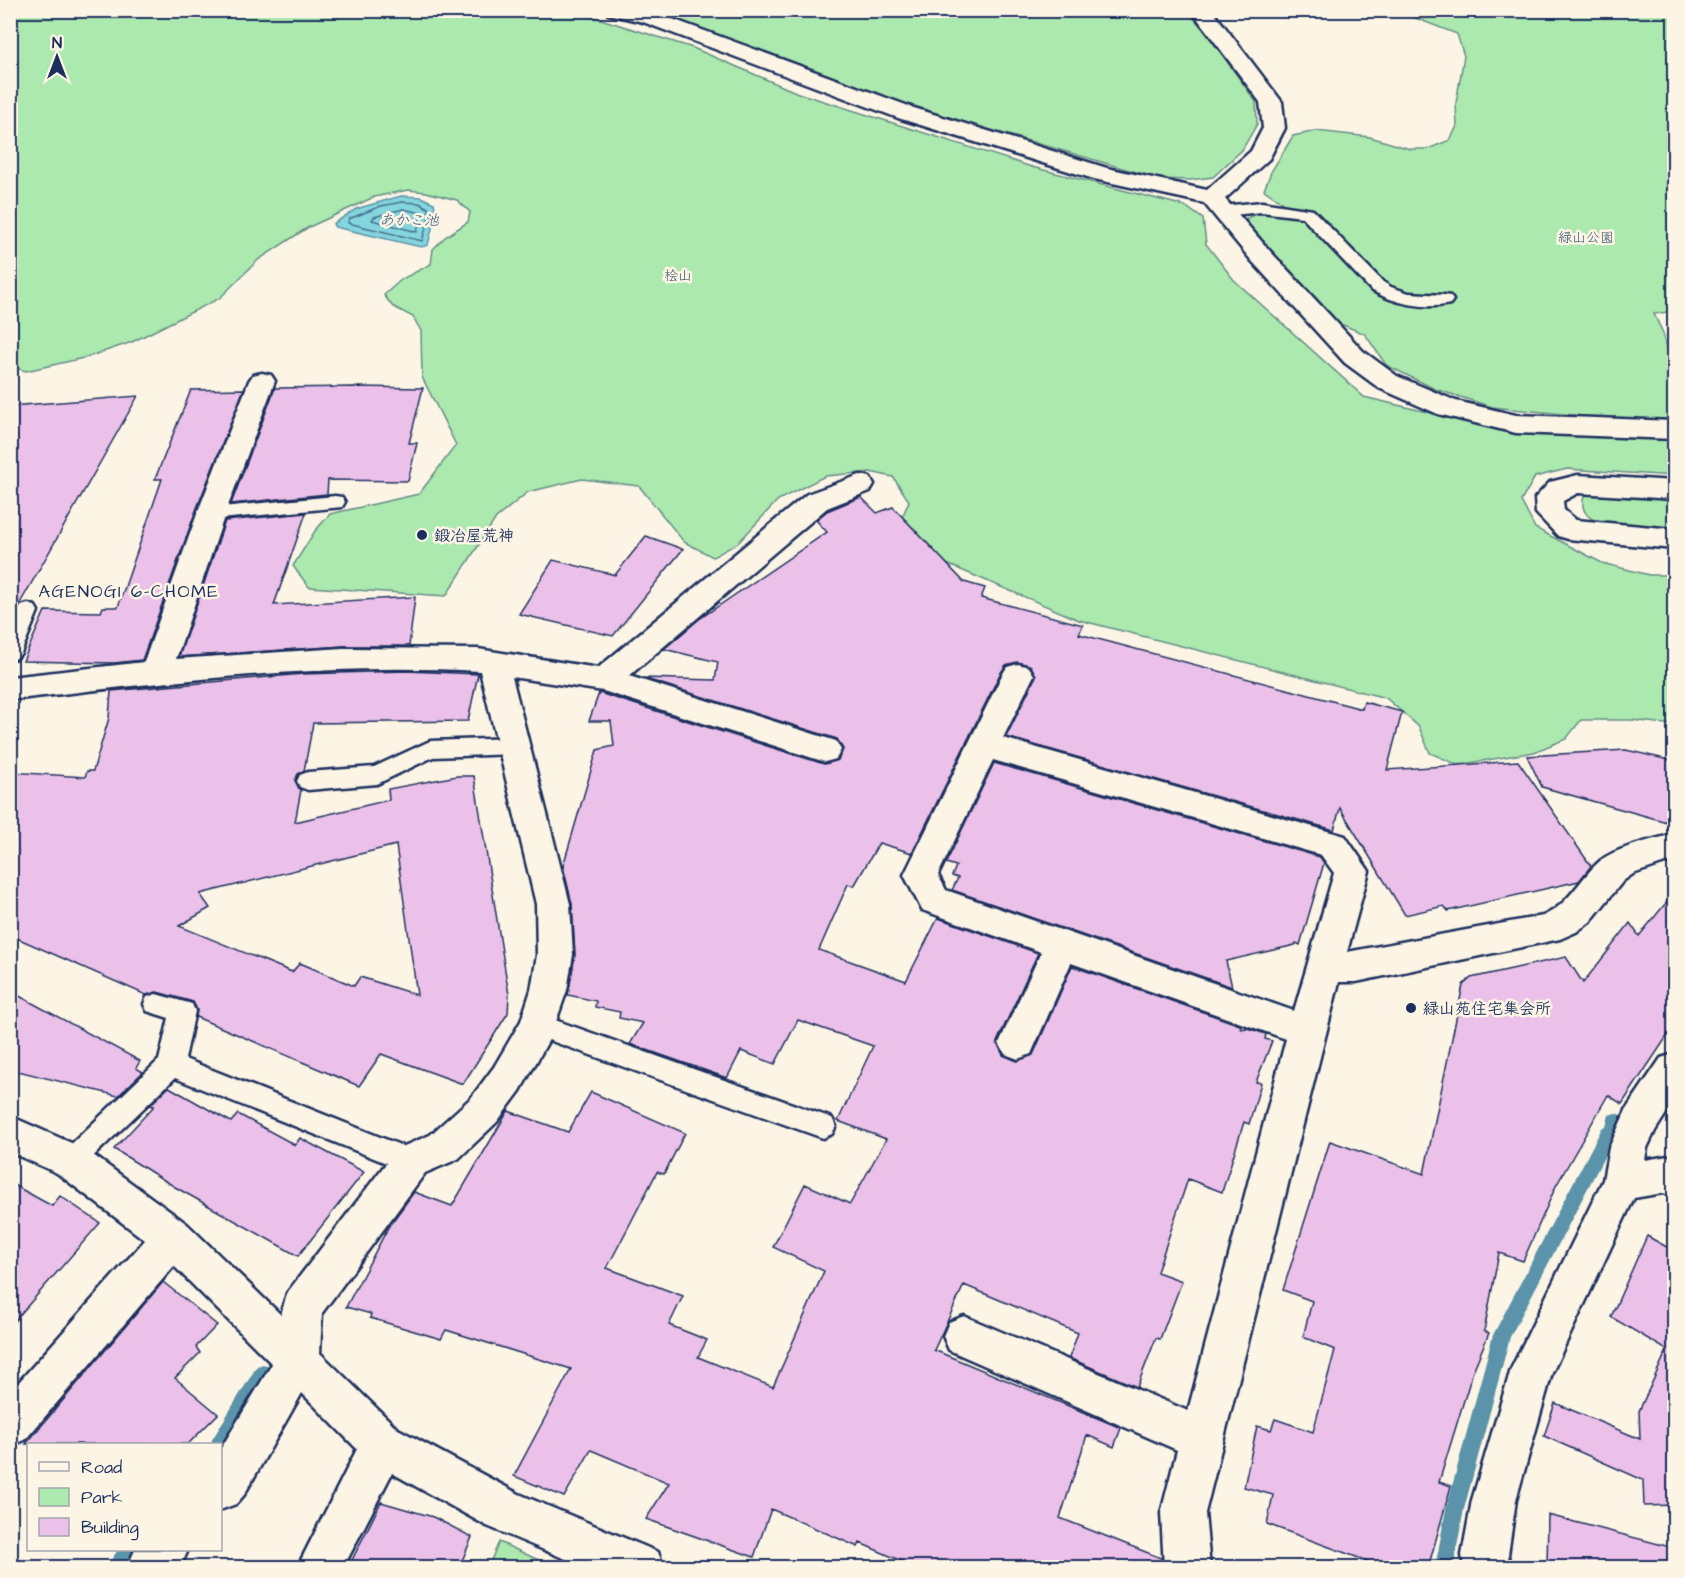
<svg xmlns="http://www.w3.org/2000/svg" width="1685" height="1578" font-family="'Architects Daughter','Klee One',sans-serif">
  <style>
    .green { fill: #ace9af; stroke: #648c86; stroke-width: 1.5 }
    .water { fill: #84d5dd; stroke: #5a93aa; stroke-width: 1.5 }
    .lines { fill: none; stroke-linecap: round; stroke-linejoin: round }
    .shore { stroke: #457191; stroke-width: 1.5 }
    .stream { fill: #5a93aa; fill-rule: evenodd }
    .building { fill: #ebc1e9; stroke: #1b2f5e; stroke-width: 1.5; fill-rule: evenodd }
    .lane-casing { stroke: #1b2f5e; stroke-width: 5 }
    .street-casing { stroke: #1b2f5e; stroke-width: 5 }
    .lane { fill: #fcf5e5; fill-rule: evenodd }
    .street { fill: #fcf5e5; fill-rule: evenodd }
    .poi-dot { fill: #1b2f5e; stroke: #fcf5e5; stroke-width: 2 }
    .labels { text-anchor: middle; stroke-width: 5; stroke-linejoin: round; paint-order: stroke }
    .far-park-label { font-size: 14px; fill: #38546e; stroke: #fcf5e5 }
    .far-water-label { font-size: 15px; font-style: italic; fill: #35587e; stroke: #fcf5e5 }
    .poi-label { font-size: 16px; font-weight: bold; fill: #1b2f5e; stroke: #fcf5e5; text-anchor: start }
    .neighbourhood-label { font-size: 18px; letter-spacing: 1.5px; fill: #1b2f5e; stroke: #fcf5e5 }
  </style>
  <rect width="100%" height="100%" fill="#fcf5e5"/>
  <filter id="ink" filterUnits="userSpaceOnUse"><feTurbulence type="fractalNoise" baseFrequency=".0167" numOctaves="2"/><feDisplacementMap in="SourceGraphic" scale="12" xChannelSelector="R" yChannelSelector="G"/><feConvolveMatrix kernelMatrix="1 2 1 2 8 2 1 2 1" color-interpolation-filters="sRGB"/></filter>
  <g filter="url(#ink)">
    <!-- green -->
    <g class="green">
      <polygon points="541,10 591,16 693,48 798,93 1032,167 1185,206 1203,219 1206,244 1234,280 1364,397 1506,431 1674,438 1674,476 1567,469 1535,477 1521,501 1535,528 1602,563 1649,575 1674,575 1674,725 1631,720 1581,720 1566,739 1534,752 1458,765 1430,753 1419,727 1386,698 1079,620 940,561 897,529 909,501 893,477 870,472 825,476 778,500 738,543 713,557 684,542 639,486 582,479 528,492 496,518 446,596 309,587 293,566 315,531 330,514 419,494 456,445 422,377 421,331 413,317 392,306 384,295 402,279 431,264 433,249 445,237 468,222 470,212 457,200 426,192 408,190 374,197 307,228 258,260 220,298 132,342 88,357 26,371 11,367 10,11"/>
      <polygon points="630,11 1187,11 1206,32 1256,102 1257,124 1242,150 1213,177 1190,180 1160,179 930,112 653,14"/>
      <polygon points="1397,11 1674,11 1674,311 1654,314 1663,333 1674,374 1674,418 1645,422 1492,407 1435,389 1386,365 1365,334 1336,322 1245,224 1245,219 1282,202 1264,190 1271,172 1293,136 1316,131 1370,137 1410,149 1428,149 1450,140 1457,126 1456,103 1464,56 1457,34"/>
      <path d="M1599,489L1674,495V534C1654,532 1586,532 1583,506C1582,502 1584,496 1585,492Z"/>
      <polygon points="499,1542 554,1567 488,1567"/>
    </g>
    <!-- water -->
    <polygon class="water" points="401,196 421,197 434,203 436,213 428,245 421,247 335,227 333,224 356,209"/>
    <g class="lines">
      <!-- shore -->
      <g class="shore">
        <polygon points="402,202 419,203 428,208 430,214 422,241 348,223 349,219 381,206"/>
        <polygon points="403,209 421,213 417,232 372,220 374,217"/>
      </g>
      <!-- stream -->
      <g class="stream">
        <polygon points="1615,1113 1621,1115 1623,1120 1619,1130 1615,1131 1614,1138 1510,1337 1464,1509 1453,1568 1435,1568 1446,1509 1493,1335 1602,1128 1606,1127 1609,1115"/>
        <polygon points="263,1364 269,1366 272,1372 269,1378 225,1450 220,1452 220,1444 210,1444 213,1438 257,1366"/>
        <polygon points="118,1550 139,1550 127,1568 105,1568"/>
      </g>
    </g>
    <!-- building -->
    <g class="building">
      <polygon points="357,387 423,388 409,443 417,443 408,481 328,480 327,494 231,504 275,388"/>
      <polygon points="244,389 195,513 142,660 114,663 23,661 45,611 101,612 103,607 118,607 162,479 155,479 191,390"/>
      <polygon points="138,396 19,605 10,622 10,406"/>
      <polygon points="861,497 877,513 893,507 964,582 985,588 981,598 1083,625 1079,634 1362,709 1364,702 1402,712 1387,770 1518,761 1591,866 1579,881 1448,911 1444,906 1405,915 1340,808 1334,830 1006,737 1036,676 1031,666 1017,662 1006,665 1000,674 912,853 879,843 854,886 848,884 819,950 906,981 938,918 1038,953 997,1042 1003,1055 1017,1061 1033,1055 1072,966 1240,1025 1241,1029 1247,1028 1266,1034 1265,1039 1272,1041 1256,1082 1261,1083 1249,1124 1244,1122 1222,1192 1188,1179 1157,1272 1182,1281 1160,1339 1156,1338 1137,1387 1069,1358 1078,1333 964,1285 934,1350 1121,1428 1114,1447 1087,1435 1060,1518 1161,1558 1162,1568 918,1568 860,1543 858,1547 771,1509 754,1557 646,1519 669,1483 591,1450 564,1497 514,1476 571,1369 446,1330 441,1339 370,1318 371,1314 346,1307 389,1226 414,1192 452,1206 508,1111 568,1132 591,1092 685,1133 664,1174 657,1172 607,1268 683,1296 669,1325 707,1340 698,1357 773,1387 824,1271 773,1247 805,1184 850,1204 886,1139 838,1121 873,1046 798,1020 775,1064 741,1051 727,1078 630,1044 643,1023 619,1018 620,1012 595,1007 596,1001 568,995 575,955 572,904 563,866 597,750 614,746 611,721 589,721 599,693 824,764 838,760 843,749 837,739 643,678 715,680 718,662 664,649 698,620 827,532 816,520 827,511"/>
      <polygon points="306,513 274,605 415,597 409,646 343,646 179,657 225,521"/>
      <polygon points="646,536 683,549 613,636 519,614 553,560 615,575"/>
      <path d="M406,671L478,674L468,721L313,723L304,771L298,774L295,780L301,790L295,822L389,800L388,789L457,776H474L509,995L508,1013L463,1084L381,1054L359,1086L196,1017L197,1010L193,1002L157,992L146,995L10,935V772L85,777L87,771H93L109,718L111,691L303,674ZM396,845L417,995L360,977L354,986L300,963L292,972L179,926L210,908L200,894Z"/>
      <polygon points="1626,750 1674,761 1674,824 1542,787 1527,756"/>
      <polygon points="994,763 1320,857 1324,863 1300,945 1296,943 1295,945 1226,961 1232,987 952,890 958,878 952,876 956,866 946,863"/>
      <polygon points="1674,893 1674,1026 1622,1104 1608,1095 1556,1186 1523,1261 1499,1253 1484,1331 1489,1333 1473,1371 1439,1482 1451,1486 1428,1568 1386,1568 1267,1524 1273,1495 1244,1487 1257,1426 1271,1430 1275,1419 1313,1432 1335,1350 1303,1337 1312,1301 1283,1290 1330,1141 1424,1174 1463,985 1471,978 1566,957 1583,983 1630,923 1639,936"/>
      <polygon points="10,991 140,1061 136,1068 143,1072 118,1096 10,1069"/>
      <polygon points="169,1087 231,1122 238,1114 295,1145 300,1138 364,1172 298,1256 175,1187 114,1149 154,1106 150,1105"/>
      <polygon points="10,1183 52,1206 60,1196 100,1223 10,1326"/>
      <polygon points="1647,1236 1674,1251 1674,1505 1644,1506 1643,1480 1544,1436 1555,1403 1640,1439 1639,1411 1667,1350 1611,1317"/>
      <polygon points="163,1282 217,1325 196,1347 200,1353 175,1378 218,1414 188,1444 26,1444"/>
      <polygon points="381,1502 433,1517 472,1537 459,1568 348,1568"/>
      <polygon points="1548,1515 1674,1548 1674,1568 1547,1568"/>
    </g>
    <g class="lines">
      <defs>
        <g id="lane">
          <path d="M1262,202L1313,210L1383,282L1391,287L1409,293L1444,295L1450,296L1453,300L1450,304C1424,310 1393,303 1371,290L1302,217L1262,212L1223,216L1215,211L1223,206Z"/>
          <polygon points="335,496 342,497 345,502 342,507 211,520 204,519 201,514 204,509 211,508"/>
          <polygon points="28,604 35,606 38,611 21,653 17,658 10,660 10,628 21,606"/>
          <polygon points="515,738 523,740 526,746 523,752 515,754 433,757 377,784 308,790 300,787 297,781 300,775 308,772 374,767 430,741"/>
          <polygon points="156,994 192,1004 195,1011 185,1059 420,1153 424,1161 420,1169 411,1173 175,1078 80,1169 71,1173 62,1169 58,1161 62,1153 159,1060 169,1018 147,1011 144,1004 147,997"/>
          <polygon points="538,1014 832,1118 836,1126 832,1134 823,1138 529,1033 525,1025 529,1017"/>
        </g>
        <g id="street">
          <polygon points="605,10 656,13 914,108 1107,168 1207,190 1251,151 1263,128 1260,102 1191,10 1212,10 1282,102 1285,128 1269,159 1225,199 1269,250 1363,351 1397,376 1456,401 1516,415 1674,421 1674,439 1516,433 1438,414 1379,388 1345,363 1251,260 1204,203 1094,179 898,118 643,22 608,14"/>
          <path d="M262,373L271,375L275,381L225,514L176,659L343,648L478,649L598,668L807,494L860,475L870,477L874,484L870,491L827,508L629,676L836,741L841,750L836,759L825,762L603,691L512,677L570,904L573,955L567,990L551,1036L520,1091L497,1122L458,1159L425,1173L322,1313L320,1353L398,1429L519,1494L658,1552L664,1568H587L487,1526L392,1473L343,1568H297L357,1449L302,1393L244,1495L236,1504L220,1510V1450L272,1364L174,1266L25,1440L10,1446V1392L145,1240L57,1173L10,1152V1116L85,1149L187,1224L281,1315L287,1293L397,1149L430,1135L471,1098L494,1067L521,1021L531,990L537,955L536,904L480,671C323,662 165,682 10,700V677L144,662L197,514L249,381L253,375Z"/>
          <polygon points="1578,475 1674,481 1674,499 1578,493 1563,501 1564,510 1576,520 1674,529 1674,549 1568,539 1558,536 1536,513 1535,498 1550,482"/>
          <path d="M1018,664L1029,667L1034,675L1003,738L1345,836L1369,871L1347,952L1543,916C1570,904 1579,879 1600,861C1615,848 1655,839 1674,834V860L1633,874L1623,881L1590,922L1576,932L1560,939L1356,982H1339L1205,1513L1210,1568H1164L1161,1513L1177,1450L949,1350L943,1336L949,1322L964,1316L1188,1411L1286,1039L1071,963L1031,1054L1018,1059L1005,1054L999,1043L1041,952L922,910L904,875L1002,675L1007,667ZM993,760L1321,855L1334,873L1294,1011L946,890L938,875Z"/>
          <polygon points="1674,1054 1674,1101 1655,1131 1647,1148 1645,1160 1668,1156 1674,1159 1674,1197 1663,1193 1634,1198 1552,1373 1516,1500 1508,1555 1510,1568 1464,1568 1462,1555 1472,1500 1511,1369 1603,1180 1609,1148 1627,1108 1661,1058"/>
          <polygon points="135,1550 188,1550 180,1568 127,1568"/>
        </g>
      </defs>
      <!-- lane casing -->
      <use href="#lane" class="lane-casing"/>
      <!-- street casing -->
      <use href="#street" class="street-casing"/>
      <!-- lane -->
      <use href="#lane" class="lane"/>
      <!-- street -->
      <use href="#street" class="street"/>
    </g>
  </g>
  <!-- markers -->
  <g class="poi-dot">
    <circle cx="422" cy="535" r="6"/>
    <circle cx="1411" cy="1008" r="6"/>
  </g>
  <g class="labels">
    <!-- far-park labels -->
    <g class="far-park-label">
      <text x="1586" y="242">緑山公園</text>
      <text x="678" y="280">桧山</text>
    </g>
    <!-- far-water labels -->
    <g class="far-water-label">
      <text x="409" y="225">あかこ池</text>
    </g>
    <!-- poi labels -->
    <g class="poi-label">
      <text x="434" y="541">鍛冶屋荒神</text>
      <text x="1423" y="1014">緑山苑住宅集会所</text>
    </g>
    <!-- neighbourhood labels -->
    <g class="neighbourhood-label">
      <text x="129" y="597">AGENOGI 6-CHOME</text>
    </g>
  </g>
  <!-- margin -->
  <rect width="1685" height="1578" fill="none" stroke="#fcf5e5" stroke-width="36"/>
  <rect x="18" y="18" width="1649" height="1542" fill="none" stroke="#1b2f5e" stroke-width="2" filter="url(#ink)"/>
  <!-- legend -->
  <rect x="27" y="1443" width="195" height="108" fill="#fcf5e5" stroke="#a2a6af" stroke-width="1.5"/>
  <rect x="39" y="1462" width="30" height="9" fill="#fcf5e5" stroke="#a2a6af" stroke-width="1.5"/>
  <text x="81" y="1473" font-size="18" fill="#1b2f5e">Road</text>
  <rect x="39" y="1488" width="30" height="18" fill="#ace9af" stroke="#a2a6af" stroke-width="1.5"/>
  <text x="81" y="1503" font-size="18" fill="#1b2f5e">Park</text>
  <rect x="39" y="1518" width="30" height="18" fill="#ebc1e9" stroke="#a2a6af" stroke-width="1.5"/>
  <text x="81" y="1533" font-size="18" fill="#1b2f5e">Building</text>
  <!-- north arrow -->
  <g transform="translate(57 57)" stroke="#fcf5e5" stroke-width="4.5" paint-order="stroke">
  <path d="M0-4.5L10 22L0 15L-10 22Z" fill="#1b2f5e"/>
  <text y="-9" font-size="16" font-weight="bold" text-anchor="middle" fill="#1b2f5e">N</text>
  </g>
</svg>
